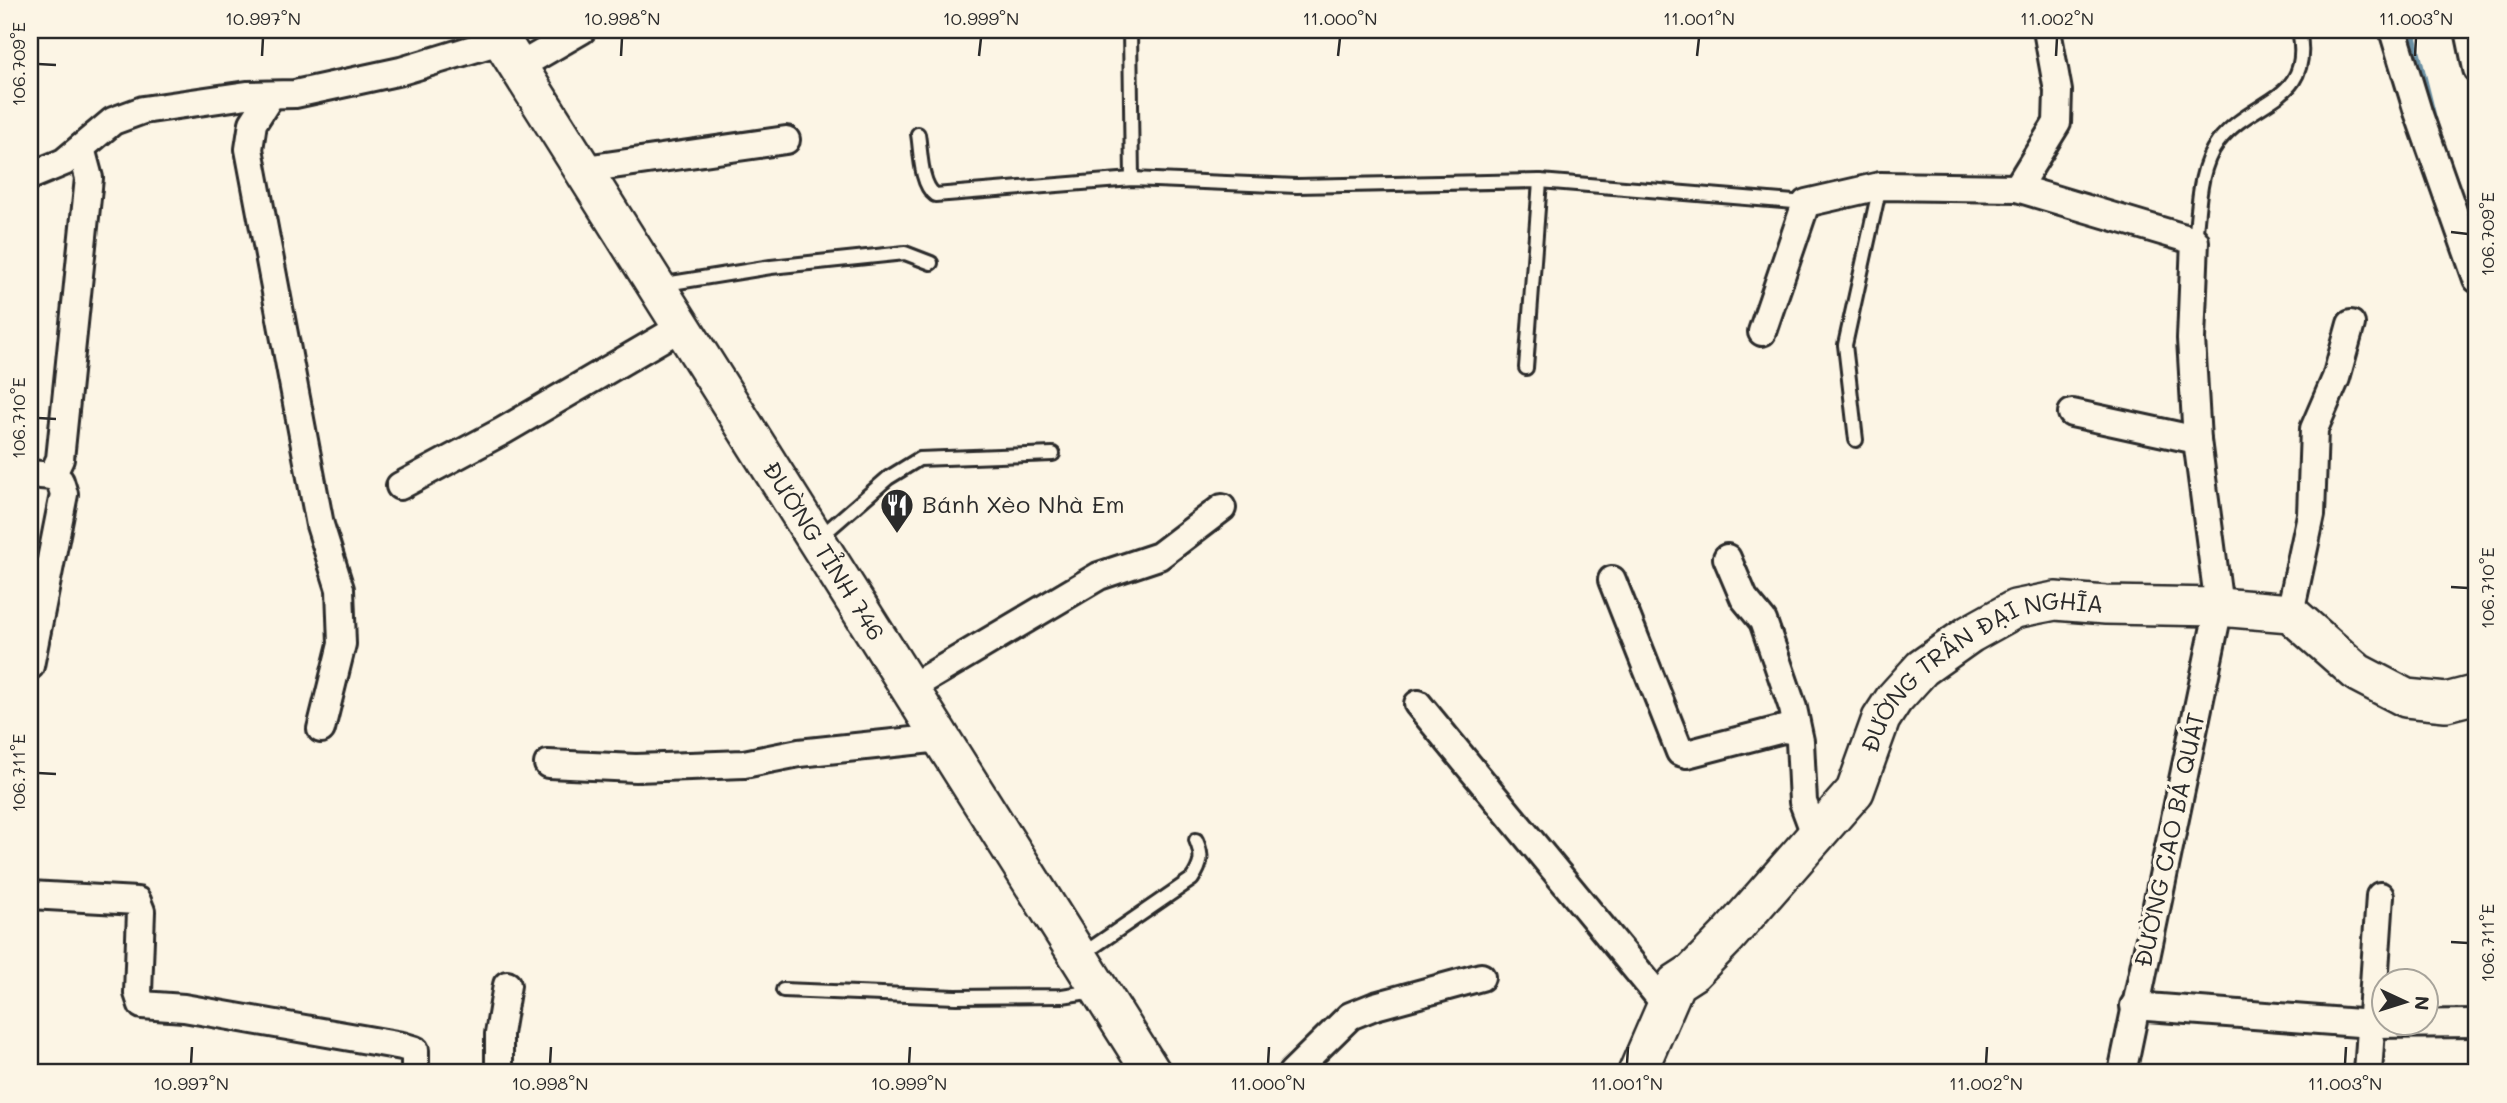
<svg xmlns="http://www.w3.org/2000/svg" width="2507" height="1103" font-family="Mali,sans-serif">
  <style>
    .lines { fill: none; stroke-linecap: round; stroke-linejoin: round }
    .stream { stroke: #6a90a4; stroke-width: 6 }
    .lane-casing { stroke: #2b2b2b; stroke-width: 18 }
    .street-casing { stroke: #2b2b2b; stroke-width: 32 }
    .secondary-casing { stroke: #2b2b2b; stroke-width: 42 }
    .lane { stroke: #fcf5e5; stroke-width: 12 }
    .street { stroke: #fcf5e5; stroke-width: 26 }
    .secondary { stroke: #fcf5e5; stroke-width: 37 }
    .ticks { fill: none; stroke: #2b2b2b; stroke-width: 2.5 }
    .labels { text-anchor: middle; stroke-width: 7; stroke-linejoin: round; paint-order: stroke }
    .poi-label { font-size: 24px; fill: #2b2b2b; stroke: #fcf5e5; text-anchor: start }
    .street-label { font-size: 24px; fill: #2b2b2b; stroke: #fcf5e5 }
    .neatline { fill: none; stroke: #2b2b2b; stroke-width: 2.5 }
    .ticks-label { font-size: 18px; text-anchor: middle; fill: #2b2b2b }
  </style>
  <rect width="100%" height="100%" fill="#fcf5e5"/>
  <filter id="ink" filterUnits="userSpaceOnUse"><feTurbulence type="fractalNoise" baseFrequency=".0143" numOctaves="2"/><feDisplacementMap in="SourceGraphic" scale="14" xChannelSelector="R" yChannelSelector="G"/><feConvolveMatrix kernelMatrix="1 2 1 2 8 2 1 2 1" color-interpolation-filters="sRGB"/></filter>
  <g filter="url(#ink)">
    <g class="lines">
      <!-- stream -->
      <polyline class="stream" points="2412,30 2436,126"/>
      <defs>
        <g id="lane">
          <polyline points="1130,30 1132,179"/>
          <path d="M918,134C921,151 920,184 935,195L1132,179L1297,186L1540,181L1806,203"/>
          <path d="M2195,241C2199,209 2198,168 2218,142C2254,96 2314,103 2299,30"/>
          <polyline points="659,285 771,267 905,253 931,263"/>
          <polyline points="1526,368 1540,181"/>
          <polyline points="1856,440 1845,345 1880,186"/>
          <polyline points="819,538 888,478 919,459 1053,454"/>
          <path d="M1080,956L1192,879C1202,864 1203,856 1196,840"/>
          <polyline points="783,990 956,997 1062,996 1094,991"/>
        </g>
        <g id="street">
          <polyline points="2393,30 2418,112 2477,279"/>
          <polyline points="2469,30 2477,69"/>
          <polyline points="520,66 582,30"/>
          <polyline points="271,95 253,123 249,149 320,525 340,589 342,644 321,729"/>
          <polyline points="585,169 786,140"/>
          <polyline points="30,176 64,162 113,121 143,110 247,95 295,94 401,71 503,40"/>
          <polyline points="2017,188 2057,123 2058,91 2047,30"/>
          <polyline points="1762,332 1806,203 1880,186 2017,188 2195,241 2191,339 2197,440 2219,607 2122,1073"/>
          <polyline points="2072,413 2197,440"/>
          <polyline points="30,474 52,476 60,459 89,178 81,148"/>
          <polyline points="400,486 503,431 683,326"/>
          <polyline points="1727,558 1744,598 1763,621 1793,708 1800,741 1803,802 1816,837"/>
          <polyline points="1612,580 1680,752 1687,754 1783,729 1796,731"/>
          <polyline points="2290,613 2311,515 2314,429 2336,378 2351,324"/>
          <polyline points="30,666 64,494 60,481 52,476"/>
          <polyline points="910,688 1099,576 1159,556 1222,508"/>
          <polyline points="1418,704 1665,1004"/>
          <polyline points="548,764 636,768 744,764 799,753 941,738"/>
          <polyline points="30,895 137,901 141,911 138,993 142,1005 184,1008 402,1046 415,1050 415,1073"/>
          <polyline points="2134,1006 2372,1024 2477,1023"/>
          <polyline points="499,1073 499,1034 507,985"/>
          <polyline points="1292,1073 1350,1016 1375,1006 1481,977"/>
          <polyline points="2368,1073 2380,896"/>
        </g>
        <g id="secondary">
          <path id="s1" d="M495,30L1152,1073"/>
          <path id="s2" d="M1637,1073L1676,983L1693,972L1728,936L1855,791L1881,719L1894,699L1922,668L1970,634L2015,609L2055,601L2106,605L2219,607L2290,613L2358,673L2406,698L2446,702L2477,694"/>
        </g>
      </defs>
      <!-- lane casing -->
      <use href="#lane" class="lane-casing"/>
      <!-- street casing -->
      <use href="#street" class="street-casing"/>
      <!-- secondary casing -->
      <use href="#secondary" class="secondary-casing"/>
      <!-- lane -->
      <use href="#lane" class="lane"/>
      <!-- street -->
      <use href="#street" class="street"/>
      <!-- secondary -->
      <use href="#secondary" class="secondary"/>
    </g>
  </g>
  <!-- ticks -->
  <path class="ticks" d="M262,56L263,38M621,56L622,38M979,56L981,38M1338,56L1340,38M1697,56L1699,38M2056,56L2057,38M2415,56L2416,38M38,64L56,65M2451,232L2468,234M38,418L56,419M2451,587L2468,588M38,773L56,774M2451,942L2468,943M191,1064L192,1047M550,1064L551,1047M909,1064L910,1047M1268,1064L1269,1047M1627,1064L1628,1047M1986,1064L1987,1047M2345,1064L2346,1047"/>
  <!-- icons -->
  <defs>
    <symbol id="restaurant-pin" viewBox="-11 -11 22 30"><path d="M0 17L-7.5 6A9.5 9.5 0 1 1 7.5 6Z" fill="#2b2b2b" stroke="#fcf5e5"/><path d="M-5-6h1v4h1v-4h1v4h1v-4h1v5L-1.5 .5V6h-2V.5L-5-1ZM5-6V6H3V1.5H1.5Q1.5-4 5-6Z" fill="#fff"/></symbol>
  </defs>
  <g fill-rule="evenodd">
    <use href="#restaurant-pin" x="878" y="486" width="38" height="52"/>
  </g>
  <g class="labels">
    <!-- poi labels -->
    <g class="poi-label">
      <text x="922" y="513">Bánh Xèo Nhà Em</text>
    </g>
    <!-- street labels -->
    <g class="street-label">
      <text dy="8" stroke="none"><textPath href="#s1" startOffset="616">ĐƯỜNG TỈNH 746</textPath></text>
      <text dy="8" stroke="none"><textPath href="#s2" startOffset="553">ĐƯỜNG TRẦN ĐẠI NGHĨA</textPath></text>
      <text transform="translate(2170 840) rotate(-78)" y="8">ĐƯỜNG CAO BÁ QUÁT</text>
    </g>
  </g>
  <!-- margin -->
  <rect width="2507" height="1103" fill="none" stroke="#fcf5e5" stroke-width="77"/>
  <!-- north arrow -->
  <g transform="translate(2405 1002) rotate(94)"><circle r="33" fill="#fcf5e5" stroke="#a8a49b" stroke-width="2"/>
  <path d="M0-5L12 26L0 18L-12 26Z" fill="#2b2b2b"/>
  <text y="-10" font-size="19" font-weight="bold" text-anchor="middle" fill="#2b2b2b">N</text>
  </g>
  <rect x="38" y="38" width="2430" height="1026" class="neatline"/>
  <g class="ticks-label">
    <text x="263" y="25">10.997°N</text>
    <text x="622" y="25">10.998°N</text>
    <text x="981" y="25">10.999°N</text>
    <text x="1340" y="25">11.000°N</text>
    <text x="1699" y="25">11.001°N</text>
    <text x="2057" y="25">11.002°N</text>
    <text x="2416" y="25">11.003°N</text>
    <text transform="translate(19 64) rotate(-90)" y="6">106.709°E</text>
    <text transform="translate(2488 234) rotate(-90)" y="6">106.709°E</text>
    <text transform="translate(19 418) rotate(-90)" y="6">106.710°E</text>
    <text transform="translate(2488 588) rotate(-90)" y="6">106.710°E</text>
    <text transform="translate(19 773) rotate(-90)" y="6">106.711°E</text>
    <text transform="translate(2488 943) rotate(-90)" y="6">106.711°E</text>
    <text x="191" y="1090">10.997°N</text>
    <text x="550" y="1090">10.998°N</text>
    <text x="909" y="1090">10.999°N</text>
    <text x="1268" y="1090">11.000°N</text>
    <text x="1627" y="1090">11.001°N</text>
    <text x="1986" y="1090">11.002°N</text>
    <text x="2345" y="1090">11.003°N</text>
  </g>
</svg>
